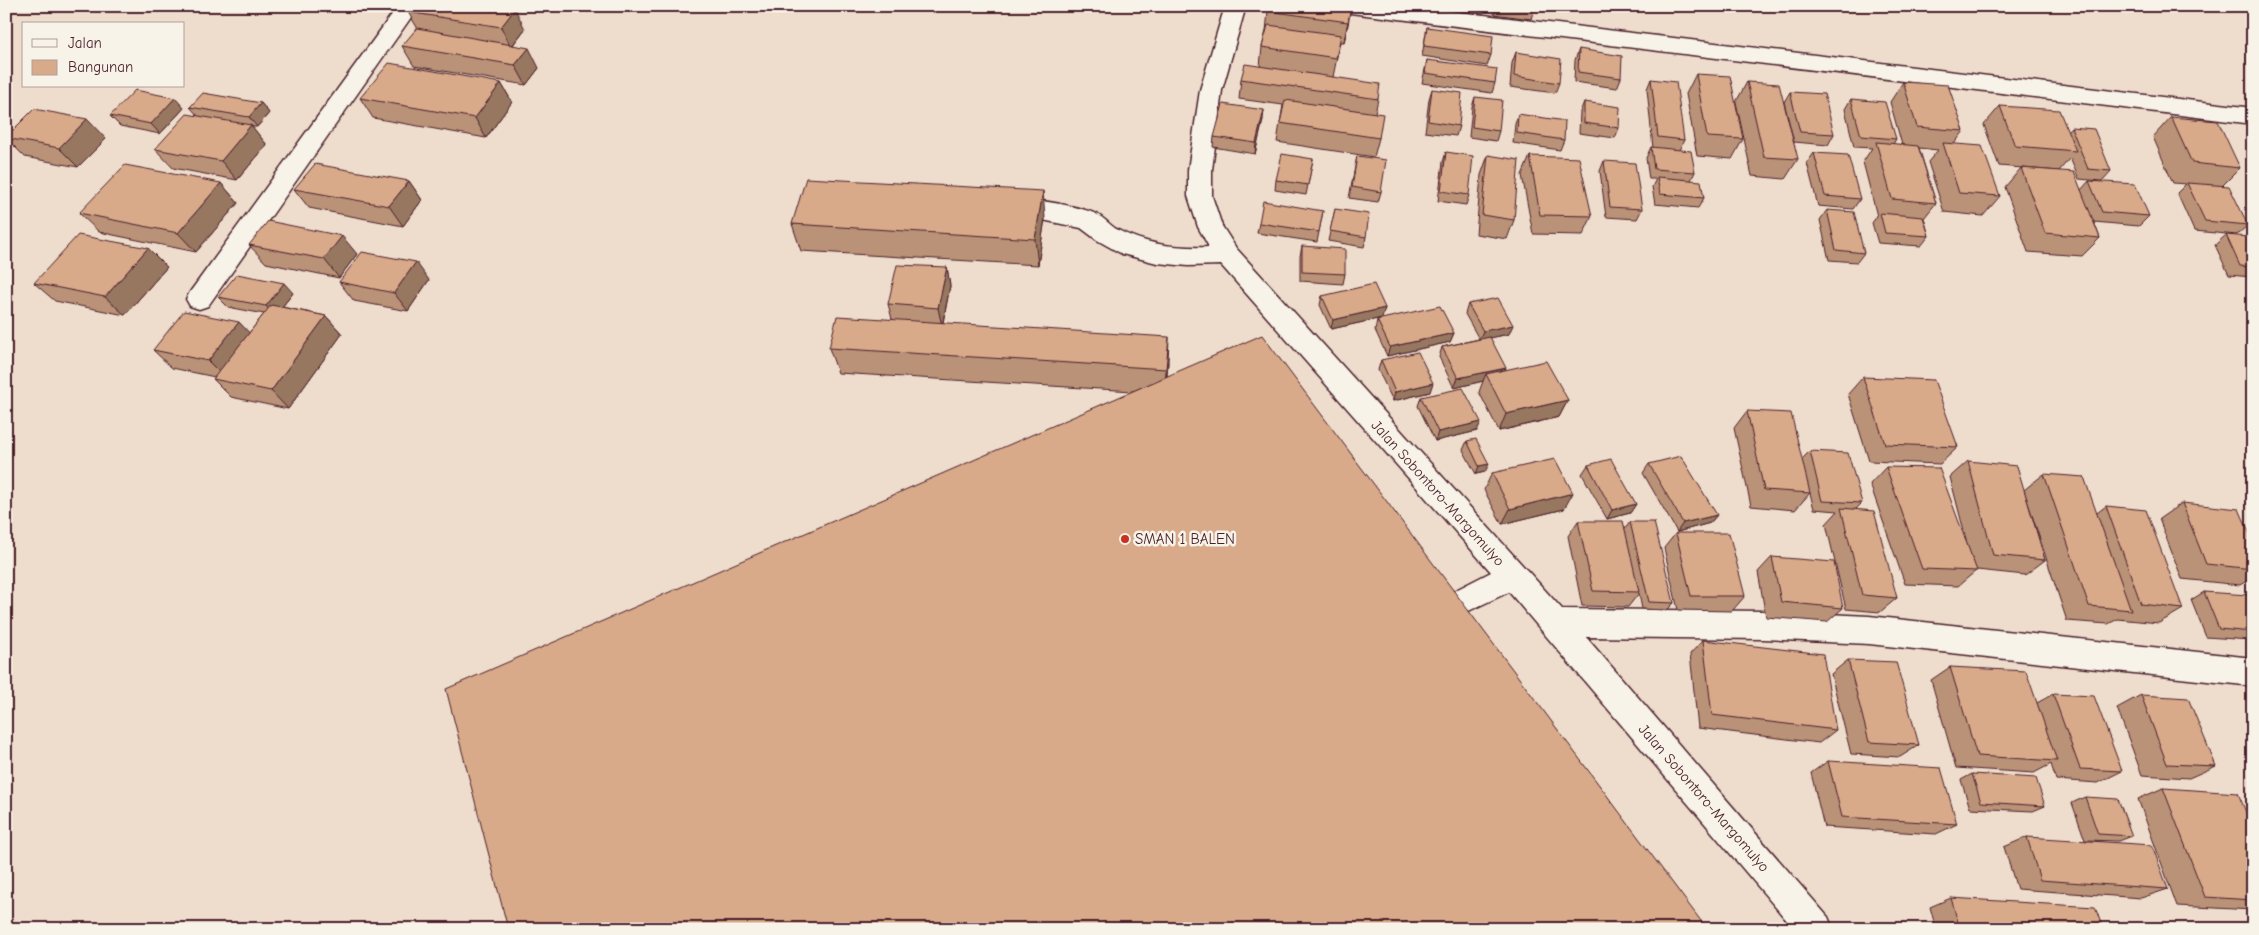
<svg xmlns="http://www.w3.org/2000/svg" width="2259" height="935" font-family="'Comic Neue',sans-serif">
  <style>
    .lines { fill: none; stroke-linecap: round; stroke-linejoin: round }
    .minor-casing { stroke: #4a1f2b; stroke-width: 3 }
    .minor { fill: #f7f3e8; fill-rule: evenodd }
    .wall { fill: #ba9277; stroke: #4a1f2b }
    .shaded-wall { fill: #977761; stroke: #4a1f2b }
    .building { fill: #d8aa8a; stroke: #4a1f2b }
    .poi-dot { fill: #c8321e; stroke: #f7f3e8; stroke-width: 2 }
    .labels { text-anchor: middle; stroke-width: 5; stroke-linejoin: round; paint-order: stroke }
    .street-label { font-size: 15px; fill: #4a1f2b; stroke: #f7f3e8 }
    .poi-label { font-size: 15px; fill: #4a1f2b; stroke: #f7f3e8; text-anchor: start }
  </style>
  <rect width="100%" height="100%" fill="#edc"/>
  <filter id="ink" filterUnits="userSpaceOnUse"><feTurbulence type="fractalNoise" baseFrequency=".02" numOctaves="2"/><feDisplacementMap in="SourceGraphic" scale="10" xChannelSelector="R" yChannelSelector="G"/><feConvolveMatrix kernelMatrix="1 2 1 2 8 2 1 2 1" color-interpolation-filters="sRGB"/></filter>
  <g filter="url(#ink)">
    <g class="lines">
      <defs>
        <g id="minor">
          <polygon points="398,6 419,6 208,306 199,309 190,306 186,299 190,292"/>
          <path d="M1225,6H1246L1222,90L1212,170V196L1222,226L1236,248L1562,609L1764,611L1869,616L2253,658V686L1869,644L1764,639L1586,637L1828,917L1833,929H1794L1509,592L1460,615L1450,611L1445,602L1450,593L1491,572L1221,265L1188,266L1157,263L1122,254L1097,240L1081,228L999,211L995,205L999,199L1007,196C1031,200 1077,204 1098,215C1104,218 1110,225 1116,229C1146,245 1176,248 1209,247L1198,227L1188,196V170L1200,90Z"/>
          <polygon points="1340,6 1409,6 2253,108 2253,124 1350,13 1343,11"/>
        </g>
      </defs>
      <!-- minor casing -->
      <use href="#minor" class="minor-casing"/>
      <!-- minor -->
      <use href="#minor" class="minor"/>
    </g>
    <!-- wall -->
    <g class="wall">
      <polygon points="1351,6 1344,42 1340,42 1333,77 1378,99 1375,113 1379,138 1374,157 1277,142 1280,123 1283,105 1239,99 1241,79 1260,66 1262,47 1266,31 1268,11"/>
      <polygon points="1399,6 1437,6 1435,11"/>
      <polygon points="1454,6 1485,6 1483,14 1454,11"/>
      <polygon points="1495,6 1535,6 1531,19 1494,14"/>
      <polygon points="408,12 525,29 513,45 539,68 526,85 414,66 402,46 418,29"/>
      <polygon points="1427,27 1491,55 1487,66 1422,56"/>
      <polygon points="1579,49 1621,78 1617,88 1574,82 1575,60"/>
      <polygon points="1516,52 1559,83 1555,93 1510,87 1512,63"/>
      <polygon points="1427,60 1495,83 1492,93 1422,83"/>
      <polygon points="1696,74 1743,139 1732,159 1697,156 1686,94"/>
      <polygon points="1651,79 1684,140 1679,150 1695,172 1691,180 1704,198 1698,208 1655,204 1652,187 1656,179 1649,179 1646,158 1651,147 1653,148 1647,89"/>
      <polygon points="1747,82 1798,159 1785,179 1752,176 1736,102"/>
      <polygon points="1903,82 1964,131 1954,144 2000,196 1983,216 1944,212 1928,162 1938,150 1919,148 1936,203 1924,218 1929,236 1921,246 1878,243 1872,223 1877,216 1863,162 1872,148 1854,147 1845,109 1851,99 1896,139 1893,144 1902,145 1890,102"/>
      <polygon points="501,83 512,102 486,138 373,118 360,98"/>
      <polygon points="1432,89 1459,126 1456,136 1425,132 1429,99"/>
      <polygon points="1790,92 1834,134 1828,145 1794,142 1784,102"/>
      <polygon points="1475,97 1499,131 1496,141 1469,137 1472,107"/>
      <polygon points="1584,102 1619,128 1615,138 1579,133 1580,112"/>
      <polygon points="261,103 269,113 257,127 252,127 267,145 237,180 173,168 155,149 198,116 190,107"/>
      <polygon points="2000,106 2067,131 2071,127 2111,171 2102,181 2079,179 2070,158 2059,171 1999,166 1984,125"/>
      <polygon points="184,108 160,134 120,126 110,116"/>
      <polygon points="1518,114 1564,140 1560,150 1513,143 1515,124"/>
      <polygon points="2171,117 2240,168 2222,186 2248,225 2237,235 2194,231 2177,193 2186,184 2173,183 2153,137"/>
      <polygon points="1263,120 1255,154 1213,147 1214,137"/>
      <polygon points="6,137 106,139 78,167 25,157 6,138"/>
      <polygon points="1446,152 1469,195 1466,205 1438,201 1443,162"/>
      <polygon points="1814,153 1860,199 1853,209 1818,206 1807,163"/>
      <polygon points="1488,155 1514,220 1507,239 1476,234 1481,175"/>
      <polygon points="1357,156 1381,192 1378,202 1349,198"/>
      <polygon points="1530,156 1592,216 1583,235 1533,234 1522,175"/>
      <polygon points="1313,159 1306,195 1275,190 1276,180"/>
      <polygon points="1604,161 1642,209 1637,219 1606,217 1600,171"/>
      <polygon points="2021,168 2081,190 2089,181 2149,216 2139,226 2094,222 2100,238 2082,256 2028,252 2005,187"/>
      <polygon points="409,181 422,200 403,226 309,208 294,189"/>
      <polygon points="221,183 238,203 196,252 99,232 79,213"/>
      <polygon points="1335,209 1366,237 1364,247 1328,241"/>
      <polygon points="1827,210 1864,253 1857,262 1829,260 1820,220"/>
      <polygon points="1323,211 1317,242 1257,233 1259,223"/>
      <polygon points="1045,218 1038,265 801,251 792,224"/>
      <polygon points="2226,235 2253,245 2252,277 2229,275 2215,245"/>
      <polygon points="249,245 357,254 339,278 266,263"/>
      <polygon points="1302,246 1345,274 1343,284 1300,281 1300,256"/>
      <polygon points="167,267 125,315 55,301 34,283"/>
      <polygon points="947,267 950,286 943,323 1168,362 1167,377 1133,391 838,373 829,348 892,319 888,304"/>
      <polygon points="429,280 408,311 354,301 339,282"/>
      <polygon points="293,293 282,307 326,316 342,334 288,409 231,397 213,379 215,377 172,368 153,350 249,333 264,314 228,307 218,297"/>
      <polygon points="1322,296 1385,308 1382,318 1331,329 1320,305"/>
      <polygon points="1468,304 1509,334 1490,338 1505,370 1568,400 1559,417 1499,431 1479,392 1483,381 1454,388 1439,357 1442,347 1479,339 1465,314"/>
      <polygon points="1377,320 1454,333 1450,342 1387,356 1375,330"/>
      <polygon points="1381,360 1430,392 1393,401 1378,370"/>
      <polygon points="1863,377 1958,447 1940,464 1869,461 1848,394"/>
      <polygon points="1421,397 1477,431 1435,441 1418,406"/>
      <polygon points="1747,411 1802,459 1810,451 1862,503 1856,509 1897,598 1880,612 1846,609 1826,524 1838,511 1814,509 1810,493 1795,510 1751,506 1734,428"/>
      <polygon points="1467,441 1485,472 1476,474 1463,450"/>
      <polygon points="1968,461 2024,490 2044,474 2097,513 2106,506 2183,609 2159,623 2118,619 2108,624 2067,621 2024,491 2045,560 2025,575 1977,570 1958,586 1905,584 1870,484 1886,467 1968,547 1950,477"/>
      <polygon points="1649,464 1717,515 1710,523 1677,532 1643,473"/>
      <polygon points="1588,465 1636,504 1630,513 1607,519 1582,474"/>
      <polygon points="1492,473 1564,509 1502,524 1484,490"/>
      <polygon points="2182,503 2253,541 2253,577 2240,585 2182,579 2159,519"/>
      <polygon points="1578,521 1625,529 1630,522 1674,603 1667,610 1642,609 1639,593 1628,607 1582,606 1568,536"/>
      <polygon points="1676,533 1745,596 1732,611 1678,610 1664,548"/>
      <polygon points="1772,557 1843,608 1827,622 1766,617 1758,572"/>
      <polygon points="2204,592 2253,606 2253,638 2250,640 2206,637 2191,600"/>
      <polygon points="1703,640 1836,730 1819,743 1698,728 1690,654"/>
      <polygon points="1848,660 1919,745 1900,757 1851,754 1831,674"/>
      <polygon points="1950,667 2037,703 2053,694 2122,771 2098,783 2056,780 2051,764 2034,773 1956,768 1931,680"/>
      <polygon points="2141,695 2216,766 2189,778 2142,775 2117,708"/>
      <polygon points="1828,761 1957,824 1936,834 1824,827 1811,773"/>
      <polygon points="1972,774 2045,806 2033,811 1970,808 1961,780"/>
      <polygon points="2163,788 2253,829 2253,910 2177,906 2138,799"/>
      <polygon points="2085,797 2132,836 2119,841 2085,840 2072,803"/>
      <polygon points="2027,837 2168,889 2141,898 2017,889 2004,847"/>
      <polygon points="1951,898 2103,929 1936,929 1930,907"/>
    </g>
    <!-- shaded-wall -->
    <g class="shaded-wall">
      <polygon points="1351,6 1348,25 1344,42 1348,22"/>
      <polygon points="515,9 525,29 511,47 501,27"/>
      <polygon points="529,48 539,68 526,85 515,65"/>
      <polygon points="501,83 512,102 486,138 475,118"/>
      <polygon points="175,98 184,108 160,134 151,124"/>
      <polygon points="261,103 269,113 257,127 249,117"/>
      <polygon points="1264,110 1263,120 1255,154 1256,143"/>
      <polygon points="87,119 106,139 78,167 59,148"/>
      <polygon points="251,125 267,145 237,180 221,161"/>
      <polygon points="409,181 422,200 403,226 389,206"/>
      <polygon points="221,183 238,203 196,252 178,233"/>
      <polygon points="1043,191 1045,218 1038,265 1035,239"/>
      <polygon points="342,236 357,254 339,278 324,259"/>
      <polygon points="148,248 167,267 125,315 105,297"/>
      <polygon points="416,262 429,280 408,311 394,293"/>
      <polygon points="947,267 950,286 942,326 938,308"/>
      <polygon points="284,283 293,293 275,316 266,306"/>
      <polygon points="1385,308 1382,318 1331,329 1333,320"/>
      <polygon points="326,316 342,334 288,409 271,391"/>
      <polygon points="239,322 256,340 226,379 208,361"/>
      <polygon points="1513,325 1509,334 1479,340 1483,331"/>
      <polygon points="1454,333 1450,342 1387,356 1390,347"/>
      <polygon points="1169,337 1168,362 1165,393 1166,369"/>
      <polygon points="1506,368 1502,377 1486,374 1483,381 1454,388 1458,378"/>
      <polygon points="1433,383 1430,392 1393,401 1395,392"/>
      <polygon points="1568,400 1559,417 1499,431 1506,414"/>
      <polygon points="1481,422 1477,431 1435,441 1438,432"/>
      <polygon points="1489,464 1485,472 1476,474 1479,466"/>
      <polygon points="1573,493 1564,509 1502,524 1510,509"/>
      <polygon points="1636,504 1630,513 1607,519 1612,510"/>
      <polygon points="1717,515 1710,523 1677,532 1683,523"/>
    </g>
    <!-- building -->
    <g class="building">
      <polygon points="412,6 500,6 515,9 501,27 408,12"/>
      <polygon points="1269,6 1351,6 1348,22 1268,11"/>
      <polygon points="1521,6 1535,6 1535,8"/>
      <polygon points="1268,25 1341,35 1336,58 1262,47"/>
      <polygon points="1427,27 1493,36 1491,55 1424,46"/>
      <polygon points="417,28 529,48 515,65 402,46"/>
      <polygon points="1579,49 1622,56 1621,78 1578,72"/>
      <polygon points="1516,52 1561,59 1559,83 1514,76"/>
      <polygon points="1427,60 1497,69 1495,83 1425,73"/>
      <polygon points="389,63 501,83 475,118 360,98"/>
      <polygon points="1245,64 1380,84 1378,99 1241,79"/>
      <polygon points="1696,74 1730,76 1743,139 1707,137"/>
      <polygon points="1651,79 1676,82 1684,140 1658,137"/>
      <polygon points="1747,82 1779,84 1798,159 1764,157"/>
      <polygon points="1903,82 1948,85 1964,131 1917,127"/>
      <polygon points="1432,89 1462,93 1459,126 1428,121"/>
      <polygon points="135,90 175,98 151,124 110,116"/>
      <polygon points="1790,92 1824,94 1834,134 1800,132"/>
      <polygon points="203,93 261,103 249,117 190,107"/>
      <polygon points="1475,97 1502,100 1499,131 1472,127"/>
      <polygon points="1851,99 1885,102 1896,139 1861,136"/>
      <polygon points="1285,100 1383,114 1379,138 1280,123"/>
      <polygon points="1584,102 1620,107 1619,128 1584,123"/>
      <polygon points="1223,104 1264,110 1256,143 1214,137"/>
      <polygon points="2000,106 2059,110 2076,151 2015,146"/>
      <polygon points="34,109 87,119 59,148 6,138 6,137"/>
      <polygon points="187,114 251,125 221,161 155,149"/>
      <polygon points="1518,114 1565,121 1564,140 1517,133"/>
      <polygon points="2171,117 2218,121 2240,168 2192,163"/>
      <polygon points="2071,127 2094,129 2111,171 2088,169"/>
      <polygon points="1876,142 1918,146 1936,203 1892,199"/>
      <polygon points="1943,143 1982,146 2000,196 1959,193"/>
      <polygon points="1651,147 1691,151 1695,172 1654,169"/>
      <polygon points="1446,152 1473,156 1469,195 1441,191"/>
      <polygon points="1814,153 1848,155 1860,199 1825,196"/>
      <polygon points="1282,154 1313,159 1308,185 1276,180"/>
      <polygon points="1488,155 1519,160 1514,220 1482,215"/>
      <polygon points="1357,156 1386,160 1381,192 1352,187"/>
      <polygon points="1530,156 1579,158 1592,216 1540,215"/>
      <polygon points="1604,161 1635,163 1642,209 1610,207"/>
      <polygon points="315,164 409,181 389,206 294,189"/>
      <polygon points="125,165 221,183 178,233 79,213"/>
      <polygon points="2021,168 2074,172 2100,238 2045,233"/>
      <polygon points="1657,177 1701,181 1704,198 1660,194"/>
      <polygon points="806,178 1043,191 1035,239 792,224"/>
      <polygon points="2089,181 2135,184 2149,216 2102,212"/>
      <polygon points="2187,183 2229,186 2248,225 2205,221"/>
      <polygon points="1263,201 1323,211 1319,232 1259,223"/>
      <polygon points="1335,209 1369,214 1366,237 1330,231"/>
      <polygon points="1827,210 1854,212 1864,253 1836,250"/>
      <polygon points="1880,213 1923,217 1929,236 1885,233"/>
      <polygon points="268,221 342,236 324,259 249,245"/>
      <polygon points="78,235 148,248 105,297 34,283"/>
      <polygon points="2226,235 2249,237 2253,245 2253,267 2240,266"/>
      <polygon points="1302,246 1345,249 1345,274 1302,272"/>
      <polygon points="362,252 416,262 394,293 339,282"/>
      <polygon points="897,265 947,267 938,308 888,304"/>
      <polygon points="237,274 284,283 266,306 218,297"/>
      <polygon points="1374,284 1385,308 1333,320 1322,296"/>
      <polygon points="1498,298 1513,325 1483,331 1468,304"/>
      <polygon points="271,305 326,316 271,391 213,379"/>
      <polygon points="1440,306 1454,333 1390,347 1377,320"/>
      <polygon points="184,311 239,322 208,361 153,350"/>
      <polygon points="837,316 1169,337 1166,369 829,348"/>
      <polygon points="1262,335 1707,929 508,929 446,689"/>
      <polygon points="1490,337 1506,368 1458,378 1442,347"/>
      <polygon points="1418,352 1433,383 1395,392 1381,360"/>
      <polygon points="1546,361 1568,400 1506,414 1486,374"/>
      <polygon points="1863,377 1934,380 1958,447 1885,444"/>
      <polygon points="1463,388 1481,422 1438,432 1421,397"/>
      <polygon points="1747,411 1791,413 1810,493 1764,490"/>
      <polygon points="1476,439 1489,464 1479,466 1467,441"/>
      <polygon points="1810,451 1848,453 1862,503 1822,501"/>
      <polygon points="1681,456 1717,515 1683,523 1649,464"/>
      <polygon points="1555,459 1573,493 1510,509 1492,473"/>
      <polygon points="1611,459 1636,504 1612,510 1588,465"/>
      <polygon points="1968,461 2017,466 2045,560 1993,555"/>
      <polygon points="1886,467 1939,468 1977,571 1922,569"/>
      <polygon points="2044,474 2084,477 2131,610 2089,606"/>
      <polygon points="2182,503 2239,509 2253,541 2253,569 2206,564"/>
      <polygon points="2106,506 2146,510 2183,609 2141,604"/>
      <polygon points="1841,508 1874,511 1897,598 1862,595"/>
      <polygon points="1578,521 1623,521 1639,592 1593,591"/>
      <polygon points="1630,522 1654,522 1674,603 1649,602"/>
      <polygon points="1676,533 1729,533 1745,596 1691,596"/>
      <polygon points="1772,557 1834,562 1843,608 1781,602"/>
      <polygon points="2204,592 2248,595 2253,606 2253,632 2219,629"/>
      <polygon points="1703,640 1823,654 1836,730 1712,715"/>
      <polygon points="1848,660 1896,662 1919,745 1869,742"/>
      <polygon points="1950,667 2026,671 2057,761 1977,756"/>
      <polygon points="2053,694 2094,696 2122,771 2080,769"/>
      <polygon points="2141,695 2188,698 2216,766 2167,764"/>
      <polygon points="1828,761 1941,768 1957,824 1842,817"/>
      <polygon points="1972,774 2036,778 2045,806 1981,802"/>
      <polygon points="2163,788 2238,793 2253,829 2253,900 2205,897"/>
      <polygon points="2085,797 2118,799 2132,836 2098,834"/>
      <polygon points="2027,837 2152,845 2168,889 2040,880"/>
      <polygon points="1951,898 2095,907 2103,929 1960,929"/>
    </g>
  </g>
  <!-- markers -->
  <circle class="poi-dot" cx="1125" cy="539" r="5"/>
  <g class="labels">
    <!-- street labels -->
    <g class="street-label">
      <text transform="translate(1438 493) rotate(48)" y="5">Jalan Sobontoro-Margomulyo</text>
      <text transform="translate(1704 798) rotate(49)" y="5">Jalan Sobontoro-Margomulyo</text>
    </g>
    <!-- poi labels -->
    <g class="poi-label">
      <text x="1135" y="544">SMAN 1 BALEN</text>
    </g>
  </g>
  <!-- margin -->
  <rect width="2259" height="935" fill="none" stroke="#f7f3e8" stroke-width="25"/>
  <rect x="12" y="12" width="2234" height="910" fill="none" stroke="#4a1f2b" stroke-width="2" filter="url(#ink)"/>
  <!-- legend -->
  <rect x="22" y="22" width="162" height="65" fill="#f7f3e8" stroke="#b29e9c"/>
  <rect x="32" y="39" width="25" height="8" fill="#f7f3e8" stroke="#b29e9c"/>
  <text x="68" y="48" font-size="15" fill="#4a1f2b">Jalan</text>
  <rect x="32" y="60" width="25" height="15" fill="#d8aa8a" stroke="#b29e9c"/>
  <text x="68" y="72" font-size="15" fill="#4a1f2b">Bangunan</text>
</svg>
